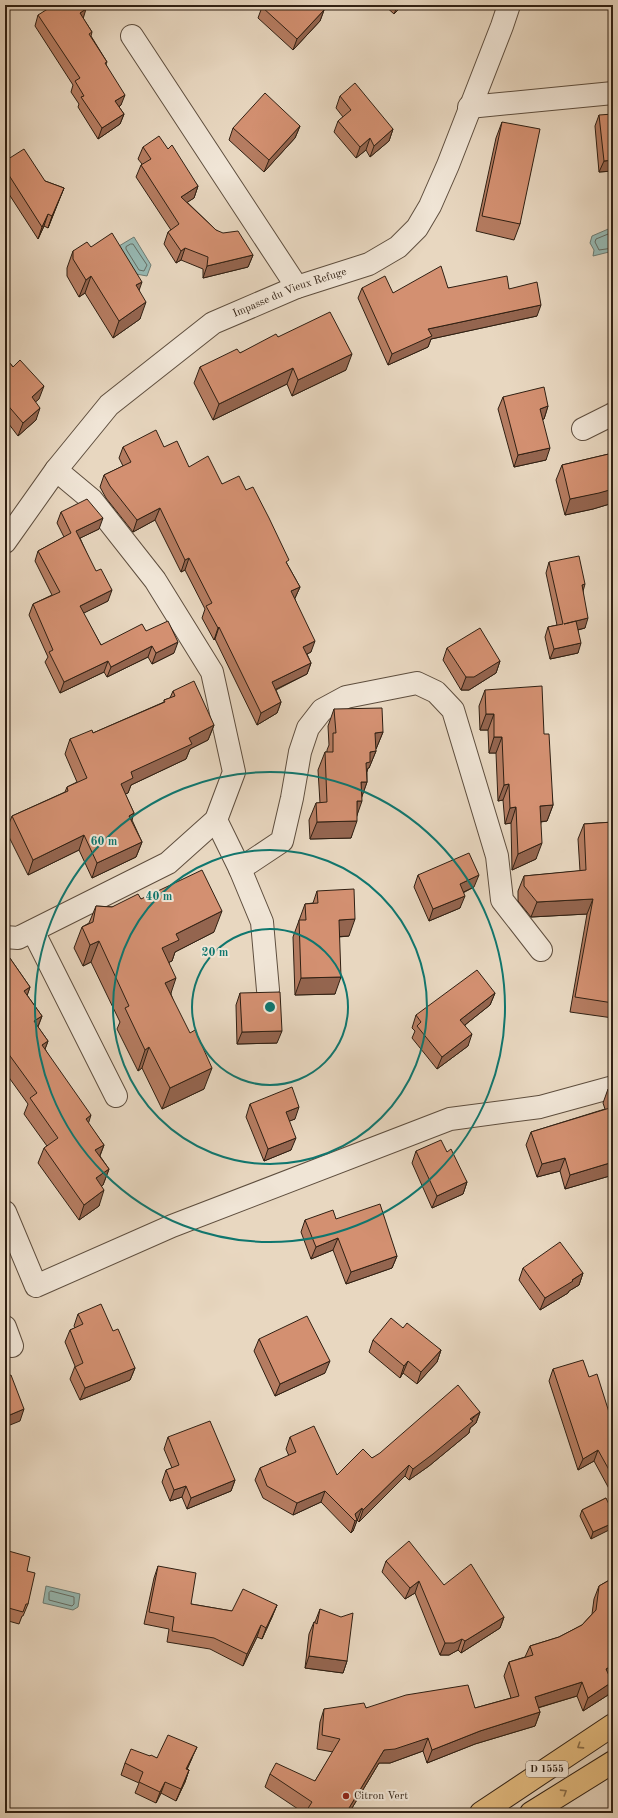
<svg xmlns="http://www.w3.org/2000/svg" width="618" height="1818" font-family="'Old Standard TT',serif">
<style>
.water{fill:#97b9b3;stroke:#6e7c73}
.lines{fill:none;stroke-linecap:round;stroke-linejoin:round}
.shore{stroke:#646c63;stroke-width:1}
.minor-casing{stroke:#5e4e3e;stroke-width:24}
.major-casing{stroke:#302013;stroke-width:24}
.minor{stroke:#f0e5d6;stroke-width:22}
.major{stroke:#e4bc80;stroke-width:22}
.wall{fill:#b57c61;stroke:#302013}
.shaded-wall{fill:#94654f;stroke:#302013}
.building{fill:#d39071;stroke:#302013}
.oneway{stroke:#8a6e4a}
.ring{fill:none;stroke:#0f766e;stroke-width:2}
.poi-dot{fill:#8f2418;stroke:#f0e5d6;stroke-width:1.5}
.labels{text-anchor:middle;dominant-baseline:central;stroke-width:4;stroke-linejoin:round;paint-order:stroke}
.shield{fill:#f0e5d6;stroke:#6a5b4e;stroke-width:1}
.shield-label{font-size:10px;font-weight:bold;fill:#302013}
.street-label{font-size:11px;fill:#302013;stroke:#f0e5d6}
.poi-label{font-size:11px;fill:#302013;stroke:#f0e5d6;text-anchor:start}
.centre{fill:#0f766e;stroke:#f0e5d6;stroke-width:2}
.ring-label{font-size:12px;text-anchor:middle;font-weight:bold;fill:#0f766e;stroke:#f0e5d6;stroke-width:4;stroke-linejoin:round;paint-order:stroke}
</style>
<rect width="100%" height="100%" fill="#e8d7c0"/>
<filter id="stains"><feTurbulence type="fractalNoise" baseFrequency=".005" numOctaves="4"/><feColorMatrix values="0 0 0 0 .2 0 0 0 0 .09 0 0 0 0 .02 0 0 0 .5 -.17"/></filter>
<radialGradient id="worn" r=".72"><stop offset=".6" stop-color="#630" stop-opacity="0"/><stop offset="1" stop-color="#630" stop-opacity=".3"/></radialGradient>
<path class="water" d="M613,227V251L593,256L594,250L590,243L592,236Z
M134,237L151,265L147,276L136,274L119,246Z
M46,1586L80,1594L78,1607L73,1610L43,1603Z"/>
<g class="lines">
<path class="shore" d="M613,232L596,239L595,242L599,250L613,248
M131,244H133L147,265L144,271L139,270L126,249V247Z
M51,1591L74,1597V1604L72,1606L49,1600V1593Z"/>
<g class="minor-casing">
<g id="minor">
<path d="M132,36L297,287"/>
<path d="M469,107L613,93"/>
<path d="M583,429L613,414"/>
<path id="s1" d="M5,542L56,470L109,405L213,323L297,287L369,264L398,247L417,228L430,206L448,165L502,26L509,5"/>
<path d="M216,820L240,869L262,922L268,990"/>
<path d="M240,869L282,841L292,798L300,752L308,728L322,710L346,697L417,683L436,692L453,710L497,856L502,900L541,950"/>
<path d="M33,931L116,1096"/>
<path d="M5,937L18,938L168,863L216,820L234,772L212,672L155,580L92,500L56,470"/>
<path d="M5,1212L36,1286L172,1226L450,1119L540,1107L613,1087"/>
<path d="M5,1327L12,1346"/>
</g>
</g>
<g class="major-casing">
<path id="major" d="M481,1813L613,1725
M531,1813L613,1762"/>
</g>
<use href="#minor" class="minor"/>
<use href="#major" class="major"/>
</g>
<path class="wall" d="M384,5H403L394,14Z
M262,7L324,10L320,21L293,50L258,18Z
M38,15L83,18L92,32L91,36L107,62L106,64L121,105L119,107L124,114L120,124L98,139L78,107L79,104L71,92L73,85L35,26Z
M340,96L393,129L389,141L370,157L366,150L356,158L334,132L338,121L343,117L336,108Z
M599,115L613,171L599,172L595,126Z
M502,122L520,224L514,240L476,231L496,138Z
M300,126L295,138L264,172L229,140L233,128Z
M143,147L168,149L198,186L194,198L187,202L216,230L253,255L248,267L203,278V269L181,260L176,263L164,244L168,232L171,230L136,177L141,165L142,164L138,159Z
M5,161L45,181L64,188L48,228L44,226L38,239L5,188Z
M91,247L139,290L140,319L113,338L85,293L79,297L67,276V268L73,251Z
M362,288L393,293L448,288L509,289L537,316L431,339L428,347L388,365L358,298Z
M278,337L346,370L292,396L287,384L213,420L194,383L200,367L240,353Z
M5,357L39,399L35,402L36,420L18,436L5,419Z
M503,397L548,406L544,419H542L546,460L514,467L498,409Z
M123,447H164L189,467L222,484L246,490L300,587L295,598V599L311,652L307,654L311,663L307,674L276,690L281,702L277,713L257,725L215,639L214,640L202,618L205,609L185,570L181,572L155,520L133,532L106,498L100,487L104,475L123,466L119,458Z
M613,453V503L593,509L565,515L556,480L562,465Z
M61,512L99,529L80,538L108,601L83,613L101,645L146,631L174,653L152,664L148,657L107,677L104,672L60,693L45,662L48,657L29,615L33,604L52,595L35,561L38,551L64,537L57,523Z
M549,562L583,591L585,628L578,630V653L550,659L545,637L548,627L557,625L546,573Z
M447,648L500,661L496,673L469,690H461L443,660Z
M485,690L544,734L553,805L547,821L541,822L536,859L512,870L511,823L505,824L503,800L498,801L496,753H489L488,730H480L479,706Z
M173,691L214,725L208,740L190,749L186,759L131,785L128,793L125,794L134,813L132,820L142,842L136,857L92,878L79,850L28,875L6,831L12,816L65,792L67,787L77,782L65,754L70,739L93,733L164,702V700L170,698Z
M334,709L383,732L376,749H375L376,751L369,768H368L367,772V782L362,796L351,838L310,839L309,820L316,803H320L318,770L325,752H327V750L329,745L328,726Z
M613,822V1018L570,1012L587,914L531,917L518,901V891L524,876L580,871L578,839L584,824Z
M418,875L474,887L463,893L460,908L429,921L414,887Z
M317,891L349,936L339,937L335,994L295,995L293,937L305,904L313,903Z
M141,899L214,932L175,952L172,961L169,962L171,994L204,1089L162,1109L142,1068L138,1071L117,1029L120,1022L91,962L83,966L74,948L82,927L89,923L96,906L112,907Z
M5,951L30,987L27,995L42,1016L38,1027L48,1041L45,1049L88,1123L104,1145L100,1156L109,1169L103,1185L101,1186L99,1206L79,1220L38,1163L44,1148L47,1146L24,1114L28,1104L5,1072Z
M240,993L277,1043L237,1044L236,1005Z
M495,993L490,1005L465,1025L468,1046L437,1069L412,1038L415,1031L412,1028L416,1015Z
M613,1087V1175L565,1189L560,1171L537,1177L526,1145L531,1132L605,1109L603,1103L608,1089Z
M250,1104L295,1119L289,1121L291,1150L264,1161L246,1117Z
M416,1151L447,1152L467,1182L463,1194L432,1208L412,1163Z
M336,1219L397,1256L392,1268L346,1284L333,1250L311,1259L301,1232L305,1220Z
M523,1268L583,1273L579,1285L569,1291L568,1293L540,1310L519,1280Z
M78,1314L113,1331L135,1368L130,1380L80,1400L70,1379L75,1366L65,1342L70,1330L75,1328L74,1326Z
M403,1328L441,1350L437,1362L417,1384L403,1373L400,1378L369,1352L373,1340Z
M259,1339L325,1373L275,1396L254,1351Z
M553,1369L589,1377L613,1425V1496L594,1461L578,1470L549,1381Z
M480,1412L476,1423L470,1428L469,1433L429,1466L409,1480L405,1476L359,1522L357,1520L353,1531L351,1533L321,1502L293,1515L263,1498L255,1480L260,1468L289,1456L286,1449L290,1437L337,1475L372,1458Z
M168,1437L235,1480L231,1491L187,1509L182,1497L170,1501L162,1482L166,1470L172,1468L164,1449Z
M606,1498L591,1539L580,1516L582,1510Z
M5,1550L27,1571L28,1604L23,1616H22L19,1624L5,1620Z
M386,1561L444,1585L504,1617L500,1628L461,1653L458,1650L449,1655H440L415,1593L405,1599L382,1572Z
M158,1566L191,1604L232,1611L277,1605L272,1617L262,1639L257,1637L243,1666L210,1649L167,1642L169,1629L144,1624L154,1578Z
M613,1578V1676L610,1677L608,1695L583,1711L577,1696L538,1708L540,1712L535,1726L475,1744L427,1763L423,1751L390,1763H379L349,1813H304L265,1787L270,1774L315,1781L333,1752L317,1749L320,1722L324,1709L366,1708H475L511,1698L504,1676L509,1662L525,1657L530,1646L559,1637L582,1625L592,1614L594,1599L599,1586Z
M320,1609L347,1661L343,1673L305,1668L309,1634L314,1622H315Z
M150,1756L157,1758H192L187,1769L189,1770L185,1782L176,1801L161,1793L156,1803L135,1793L139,1783L121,1775L125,1763Z"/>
<path class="shaded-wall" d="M398,5H403L394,14Z
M86,9L83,19L80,13Z
M324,10L320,21L293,50L297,39Z
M125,95L121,105L112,112L115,101Z
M124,114L120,124L98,139L102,128Z
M300,126L295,138L264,172L269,160Z
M393,129L389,141L370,157L374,146Z
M370,138L366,150L356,158L360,147Z
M613,160V171L599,172L604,161Z
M198,186L194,198L177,209L181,197Z
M64,188L59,200L48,228L52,216Z
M48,214L44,226L38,239L42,227Z
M185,248L181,260L176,263L181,251Z
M253,255L248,267L203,278L207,266Z
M91,276L85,293L79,297L86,280Z
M142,282L136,299V285Z
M146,302L140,319L113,338L119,321Z
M541,305L537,316L431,339L428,347L388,365L392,354L428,329Z
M352,354L346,370L292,396L298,380Z
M293,368L287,384L213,420L219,404Z
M44,386L39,399L27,409L32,397Z
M548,406L544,419L535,421L540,409Z
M40,408L36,420L18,436L23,423Z
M550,448L546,460L514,467L518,455Z
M613,489V503L593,509L565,515L570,499Z
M160,508L155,520L133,532L137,520Z
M103,518L99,529L72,542L76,531Z
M189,558L185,570L181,572L185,560Z
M585,584L582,595V585Z
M300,587L295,598L287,603L291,591Z
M112,590L108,601L76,617L80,606Z
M588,618L585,628L560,634L564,624Z
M219,627L215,639L214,640L218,628Z
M315,641L311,652L299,658L303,647Z
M178,642L174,653L152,664L156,653Z
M581,643L578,653L550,659L554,649Z
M152,646L148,657L107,677L111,667Z
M108,661L104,672L60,693L64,682Z
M500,661L496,673L469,690H461L466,677Z
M311,663L307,674L268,693L272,682Z
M281,702L277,713L257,725L261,713Z
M486,714H494L488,730H480Z
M214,725L208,740L190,749L186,759L131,785L128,793L115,798L121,784L131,772L189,738Z
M383,732L376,749L368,750L375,733Z
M494,737H502L496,753H489Z
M376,751L369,768H368L364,780H360L370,752Z
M361,782H367L361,799Z
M509,784L503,800L498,801L504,785Z
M357,801H362L356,818Z
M553,805L547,821L534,822L540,806Z
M516,807L511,823L505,824L510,808Z
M134,813L129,828V816Z
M357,821L351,838L310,839L317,822Z
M84,835L79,850L28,875L33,860Z
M142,842L136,857L92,878L97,863Z
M542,843L536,859L512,870L518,854Z
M479,875L474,887L455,896L460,884Z
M465,896L460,908L429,921L433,909Z
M593,899L587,914L531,917L537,902Z
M222,911L214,932L175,952L172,961L154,969L162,948L176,934Z
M355,919L349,936L332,937L339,920Z
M99,941L91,962L83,966L90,945Z
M341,977L335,994L295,995L301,978Z
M176,978L169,999L165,983Z
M30,987L25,1002L24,991Z
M495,993L490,1005L456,1032L460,1020Z
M42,1016L36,1031L34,1021Z
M282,1031L277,1043L237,1044L242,1032Z
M472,1034L468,1046L437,1069L442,1057Z
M48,1041L42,1057V1045Z
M149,1047L142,1068L138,1071L145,1050Z
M212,1068L204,1089L162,1109L170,1088Z
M299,1107L295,1119L282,1124L286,1112Z
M91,1115L86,1131V1119Z
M296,1138L291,1150L264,1161L268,1149Z
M104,1145L98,1160L95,1150Z
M565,1158L560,1171L537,1177L542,1164Z
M613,1162V1175L565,1189L570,1175Z
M109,1169L103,1185L90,1193L96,1178Z
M467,1182L463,1194L432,1208L437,1196Z
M104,1190L99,1206L79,1220L84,1205Z
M338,1238L333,1250L311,1259L316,1247Z
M397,1256L392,1268L346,1284L351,1272Z
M583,1273L579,1285L569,1291L568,1293L540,1310L545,1298Z
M441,1350L437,1362L417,1384L421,1372Z
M330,1361L325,1373L275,1396L280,1384Z
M408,1361L403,1373L400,1378L404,1366Z
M135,1368L130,1380L80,1400L85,1388Z
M24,1409L20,1421L5,1427V1417Z
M480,1412L476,1423L470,1428L469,1433L429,1466L409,1480L413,1469Z
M598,1450L594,1461L578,1470L583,1459Z
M409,1465L405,1476L359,1522L363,1510Z
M235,1480L231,1491L187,1509L191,1498Z
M186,1486L182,1497L170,1501L174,1490Z
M325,1491L321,1502L293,1515L297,1503Z
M362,1508L353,1531L351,1533L355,1521V1514Z
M613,1523V1528L591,1539L593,1532Z
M419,1581L415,1593L405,1599L410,1588Z
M277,1605L272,1617L262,1639L266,1628Z
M504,1617L500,1628L461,1653L465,1641Z
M261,1625L257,1637L243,1666L247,1654Z
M462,1639L458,1650L449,1655H440L445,1643Z
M309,1656L347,1661L343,1673L305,1668Z
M613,1665V1676L601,1682L606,1669Z
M582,1682L577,1696L530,1710L535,1697Z
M612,1682L608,1695L583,1711L588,1698Z
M540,1712L535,1726L475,1744L427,1763L432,1750L480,1731Z
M428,1738L423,1751L390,1763H379L349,1813H346L384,1750Z
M197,1747L192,1758L182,1781L186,1769Z
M189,1770L185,1782L176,1801L181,1789Z
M165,1782L161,1793L156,1803L160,1792Z"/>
<path class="building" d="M54,5H84L86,9L80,13L92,32L89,34L107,62L105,63L125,95L115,101L124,114L102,128L81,97L84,96L75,81L80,78L38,15Z
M264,5H318L324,10L297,39L262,7Z
M355,83L393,129L374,146L370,138L360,147L338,121L351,110L340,96Z
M265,93L300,126L269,160L233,128Z
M613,114V160L604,161L599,115Z
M502,122L540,129L520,224L482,216Z
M159,136L168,149L172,145L198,186L181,197L216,230L223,233L238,231L253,255L207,266L208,257L185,248L181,251L168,232L179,224L141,165L151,159L143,147Z
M24,149L45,181L64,188L52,216L48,214L42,227L5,169V161Z
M112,233L142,282L136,285L146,302L119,321L91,276L86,280L73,259V251L87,242L91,247Z
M441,266L448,288L507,276L509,289L537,282L541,305L428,329L432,336L392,354L362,288L385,276L393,293Z
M330,312L352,354L298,380L293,368L219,404L200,367L237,349L240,353L276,334L278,337Z
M5,357L13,367L20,360L44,386L32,397L40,408L23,423L5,402Z
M544,387L548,406L540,409L550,448L518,455L503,397Z
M156,430L164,447L177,441L189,467L208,456L222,484L239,476L246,490L253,487L269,518L289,560L286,562L300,587L291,591L315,641L303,647L311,663L272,682L281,702L261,713L219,627L218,628L206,606L212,603L189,558L185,560L160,508L137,520L110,486L104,475L131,462L123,447Z
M613,453V489L599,493L570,499L562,465Z
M87,499L103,518L76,531L96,571L101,569L112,590L80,606L101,645L142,624L146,631L168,621L178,642L156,653L152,646L111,667L108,661L64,682L49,652L53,650L33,604L60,592L38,551L71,533L61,512Z
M579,556L585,584L582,585L588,618L564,624L576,621L581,643L554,649L548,627L563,624L549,562Z
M480,628L500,661L474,677H466L447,648Z
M194,681L214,725L189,738L192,744L131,772L133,778L121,784L134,813L129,816L142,842L97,863L84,835L33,860L12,816L68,791L67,787L87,778L70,739L92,730L93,733L165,702L164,700L175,696L173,691Z
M542,686L544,734H549L553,805L540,806L542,843L518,854L516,807L510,808L509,784L504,785L502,737H494V714H486L485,690Z
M382,708L383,732L375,733L376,751L370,752V762L366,763L367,782H361L362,801H357V821L317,822L316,803L327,802L325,752H333V733H336L334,709Z
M613,822V1003L575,997L593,899L537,902L524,886V876L586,870L584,824Z
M469,853L479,875L460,884L465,896L433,909L418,875Z
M202,870L222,911L176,934L179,940L162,948L176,978L165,983L190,1033L195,1030L212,1068L170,1088L149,1047L145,1050L125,1008L129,1006L99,941L90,945L82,927L93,922L96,906L112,907L138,894L141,899Z
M354,889L355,919L339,920L341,977L301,978L299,920H306L305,904L318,903L317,891Z
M5,951L30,987L24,991L42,1016L34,1021L48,1041L42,1045L91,1115L86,1119L104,1145L95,1150L109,1169L96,1178L104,1190L84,1205L44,1148L58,1138L30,1098L37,1093L5,1049Z
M477,970L495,993L460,1020L472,1034L442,1057L417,1026L421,1022L416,1015Z
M280,992L282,1031L242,1032L240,993Z
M292,1087L299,1107L286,1112L296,1138L268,1149L250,1104Z
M613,1087V1105L608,1089Z
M613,1107V1162L570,1175L565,1158L542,1164L531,1132Z
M441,1140L447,1152L451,1149L467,1182L437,1196L416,1151Z
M380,1204L397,1256L351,1272L338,1238L316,1247L305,1220L333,1210L336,1219Z
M560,1242L583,1273L572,1280L573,1281L545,1298L523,1268Z
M101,1304L113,1331L118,1329L135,1368L85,1388L75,1367L83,1363L70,1330L83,1324L78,1314Z
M307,1316L330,1361L280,1384L259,1339Z
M391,1318L403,1328L407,1323L441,1350L421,1372L408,1361L404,1366L373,1340Z
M583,1360L589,1377L597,1374L613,1425V1477L598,1450L583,1459L553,1369Z
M11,1375L24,1409L5,1417V1377Z
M458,1385L480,1412L470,1419L473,1421L433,1454L413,1469L409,1465L363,1510L362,1508L355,1514L357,1520L355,1521L325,1491L297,1503L267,1486L260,1468L296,1452L290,1437L314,1426L337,1475L363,1449L372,1458L380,1453Z
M210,1421L235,1480L191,1498L186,1486L174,1490L166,1470L179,1465L168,1437Z
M606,1498L613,1513V1523L593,1532L582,1510Z
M409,1541L444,1585L471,1564L504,1617L465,1641L462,1639L454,1643H445L419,1581L410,1588L386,1561Z
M5,1550L30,1557L27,1571L35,1573L28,1604H26L23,1612L5,1607Z
M158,1566L196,1573L191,1604L232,1611L243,1589L277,1605L266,1628L261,1625L247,1654L214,1638L172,1631L174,1617L149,1612Z
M613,1578V1665L606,1669L612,1682L588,1698L582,1682L535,1697L540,1712L480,1731L432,1750L428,1738L395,1749L384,1750L346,1813H305L312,1802L270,1774L276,1763L315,1781L340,1739L322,1735L324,1709L364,1703L366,1708L406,1695L468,1685L475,1708L519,1696L509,1662L533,1655L530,1646L559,1637L582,1625L596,1610L599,1586Z
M320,1609L341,1617L353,1613L347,1661L309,1656L314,1622L317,1624Z
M168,1735L197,1747L186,1769L189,1770L181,1789L165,1782L160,1792L139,1782L143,1772L125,1763L131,1749L150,1756L151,1755L157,1758Z
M5,1810L11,1813H5Z"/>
<defs><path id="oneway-chevron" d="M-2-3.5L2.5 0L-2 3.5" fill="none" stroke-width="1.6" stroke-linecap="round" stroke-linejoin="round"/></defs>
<g class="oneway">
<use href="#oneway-chevron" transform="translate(580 1746) rotate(147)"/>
<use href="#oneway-chevron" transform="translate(564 1792) rotate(-32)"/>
</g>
<g class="ring">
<circle cx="270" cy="1007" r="78"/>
<circle cx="270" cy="1007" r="157"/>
<circle cx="270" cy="1007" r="235"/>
</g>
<circle class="poi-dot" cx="346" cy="1796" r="4"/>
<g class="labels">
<rect class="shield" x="526" y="1761" width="42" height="16" rx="3"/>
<g class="shield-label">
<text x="547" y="1769">D 1555</text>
</g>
<g class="street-label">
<text stroke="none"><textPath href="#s1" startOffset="387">Impasse du Vieux Refuge</textPath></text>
</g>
<g class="poi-label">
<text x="354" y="1796">Citron Vert</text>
</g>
</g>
<circle cx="270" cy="1007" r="6" class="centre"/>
<g class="ring-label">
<text x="104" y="845">60 m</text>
<text x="159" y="900">40 m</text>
<text x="215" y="956">20 m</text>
</g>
<rect width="618" height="1818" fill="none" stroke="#e8d7c0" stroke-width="20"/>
<rect x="6" y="6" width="606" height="1806" fill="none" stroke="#302013" stroke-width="2"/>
<rect x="10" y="10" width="598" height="1798" fill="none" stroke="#302013"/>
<rect width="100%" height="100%" filter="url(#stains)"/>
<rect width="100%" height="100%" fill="url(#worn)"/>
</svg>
